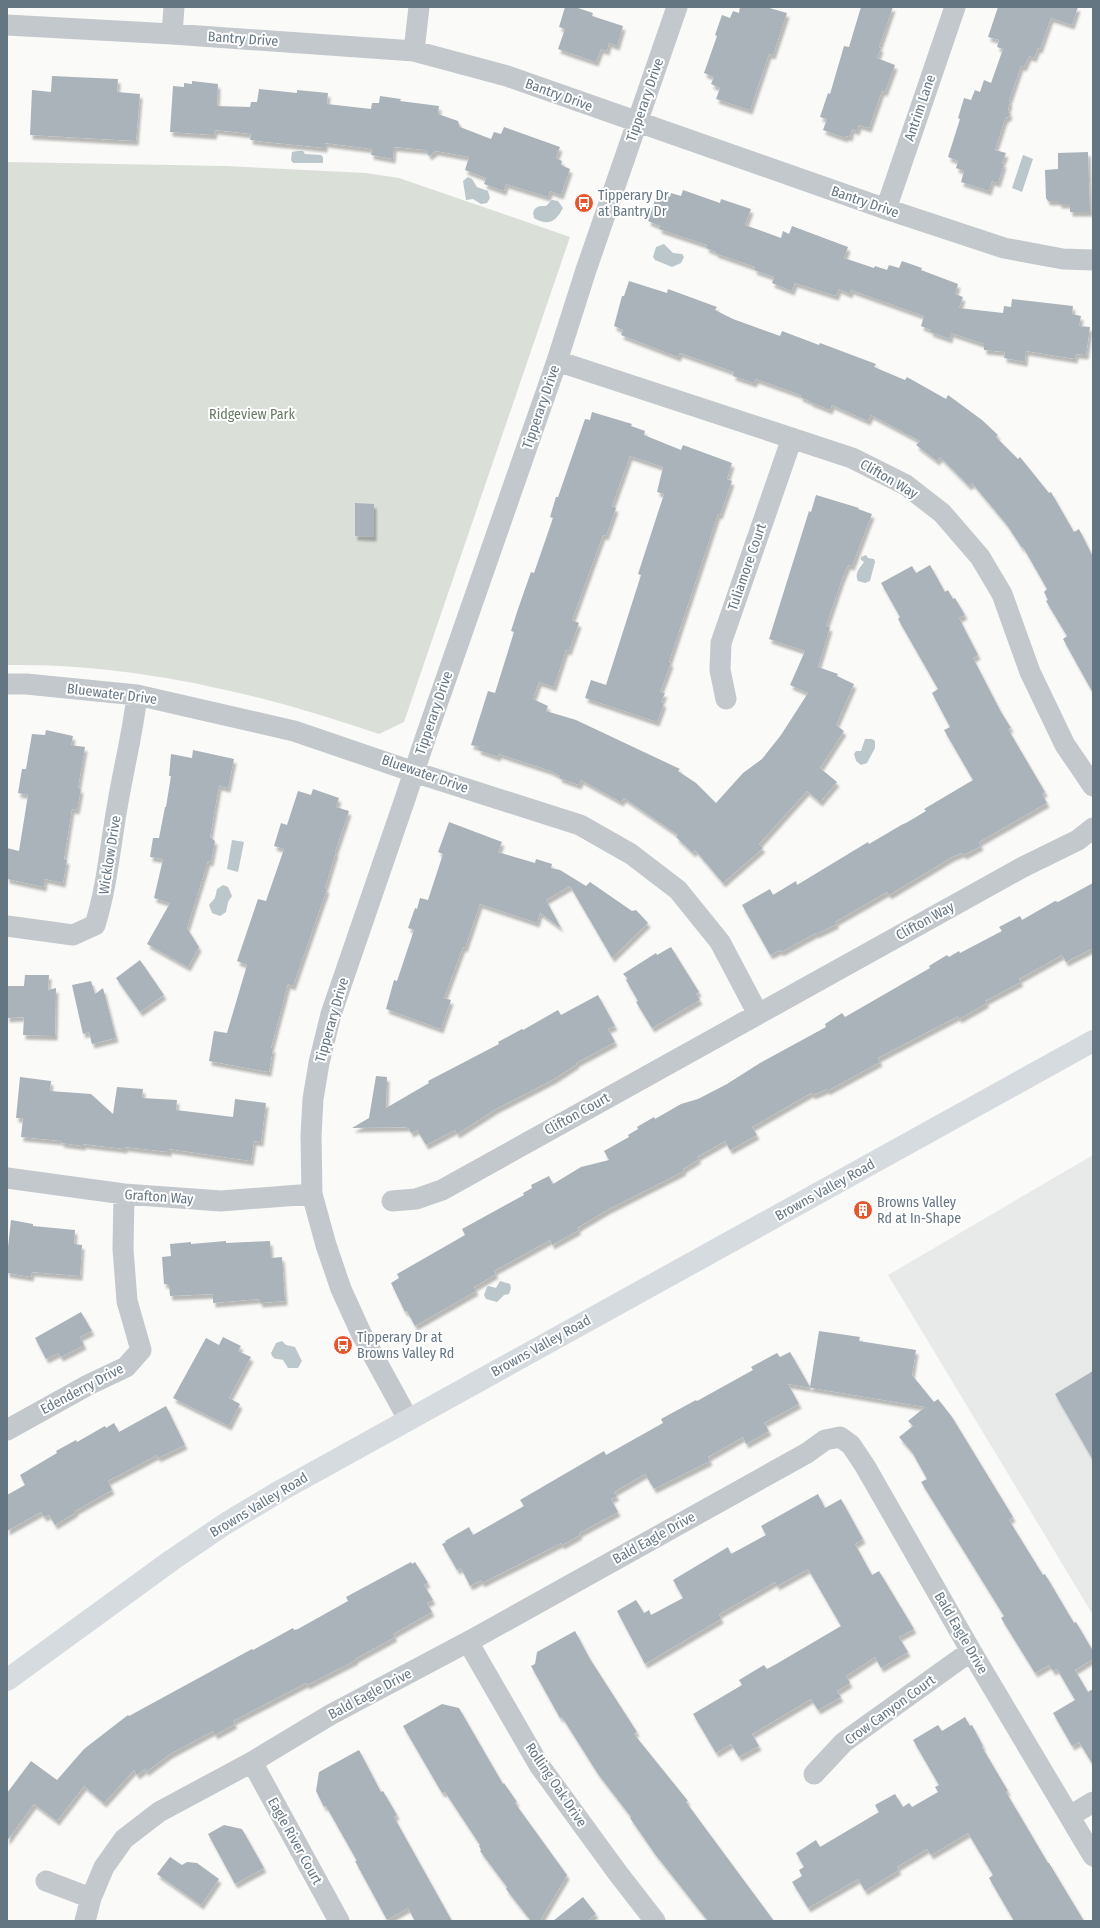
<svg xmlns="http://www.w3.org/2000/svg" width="1100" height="1928" font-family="'Fira Sans Condensed',sans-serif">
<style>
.built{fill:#e8e9e9}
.green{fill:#dadfd7}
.water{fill:#bbc7cb}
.building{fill:#aab3b9;filter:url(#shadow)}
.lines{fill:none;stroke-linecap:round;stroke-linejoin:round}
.street{stroke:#c3c8cc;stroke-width:21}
.secondary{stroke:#d6dbdf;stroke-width:22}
.labels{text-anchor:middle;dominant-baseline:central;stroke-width:4;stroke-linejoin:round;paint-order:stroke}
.street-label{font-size:14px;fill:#657683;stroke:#fff}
.poi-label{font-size:14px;fill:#657683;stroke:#fff;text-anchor:start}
.park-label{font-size:14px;fill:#687a64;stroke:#fff}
</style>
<defs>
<filter id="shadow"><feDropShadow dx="2.5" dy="4.5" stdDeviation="1" flood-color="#0004"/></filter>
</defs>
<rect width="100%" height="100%" fill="#fafaf8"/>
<path class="built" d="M1093,1155V1615L888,1275Z"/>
<path class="green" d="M7,162L225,166L366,173L399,178L570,237L404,722L379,734C259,693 134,663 7,665Z"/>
<path class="water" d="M297,151H303L305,154L321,155L323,157V163H293L291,160L292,152Z
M1023,155L1033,159L1022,192L1012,188Z
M468,177L472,179L477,187L488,191L490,198L487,203L481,204L473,199L466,200L463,181Z
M552,200L558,201L563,208C556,221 549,227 534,218L533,213C535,206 539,206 546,206Z
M664,244L673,253L682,254L684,257L681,263L672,267L655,260L653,257L656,247Z
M866,555L868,558L874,559L875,562L870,581L865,583L858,581C854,573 860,568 864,562L861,560V557Z
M865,739H872L875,741V748L867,763L861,765L856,761L854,754L856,751H861Z
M232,840L244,842L238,872L227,869Z
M223,885L228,887L232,896L228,902L226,912L220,916L212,913L209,905L215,898L217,889Z
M500,1281L510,1284L511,1288L509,1294L504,1295L497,1302L486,1299L484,1295L487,1287L489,1286L496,1288Z
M282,1341L286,1345L295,1347L302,1361L298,1368H288L283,1360C278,1358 273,1361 271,1353L276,1343Z"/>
<path class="building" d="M565,7H575L593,13L592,16L623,26L617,46L609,43L607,51L601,49L596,62L558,49L565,29L559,27Z
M740,7H766L787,13L773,55L769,54L750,110L716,99L720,88L711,84L714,77L704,73L717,36L715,35L722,15L730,18L733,11L739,13Z
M861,7H893L879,47L881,48L877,58L895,65L885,92L882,91L869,128L859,125L857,131L852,129L850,137L846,136L845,138L823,130L827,119L820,117L828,93L830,94L844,46L849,47Z
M998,7H1078L1072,25L1051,18L1040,49L1038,48L1034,58L1029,56L1024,67L1021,66L1009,101L1010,102L1008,109L1010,115L1005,119L995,150L1006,153L1002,163L1004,164L998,183L992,181L989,191L961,182L964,171L956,168L958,161L948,157L960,119L958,118L964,98L971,100L975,90L980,92L984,80L991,83L1003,49L997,47L999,40L988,37Z
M52,76L118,79L117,92L140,94L136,141L30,135L32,90L51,92Z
M192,81L218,84L217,106L250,107L251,102H257L259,89L297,93V90L328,93L327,104L371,109L372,103H379L380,96L401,99L400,101L439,106L438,114L458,121L460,127L491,139L494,132L501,134L504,127L560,147L556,158L562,161L561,165L570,169L561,195L550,191L548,197L506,184L504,191L484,184L486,178L465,170L469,157L436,151L429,156L426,150L394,147L393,159L371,155L372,149L325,143V148L266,142L250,140L251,134L215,130L214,135L170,132L173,86L184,87V83L192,84Z
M1088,152L1090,212H1070V204H1059V201H1048L1046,198L1045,170L1058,169V153Z
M683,190L720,203L721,199L751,209L745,225L781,238L783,231L789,234L792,226L848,247L844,258L874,268L875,266L887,270L889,265L899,268L902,261L922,268L921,270L958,284L955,294L963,297L959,308L1003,313L1004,306L1011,307L1012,299L1073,306L1072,314L1081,316L1079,326L1090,327L1086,355L1076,354L1075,359L1026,351L1025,362L1004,358L1005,352L984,350V344L951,333L950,339L930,332L931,330L921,326L924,316L851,290L850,294L839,289L836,296L795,283L792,291L772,283L774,277L754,270L755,267L715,253L716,252L706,248L707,245L659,229L660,226L648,221L657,194L659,193L670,197L671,193L681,196Z
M629,281L667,293L668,289L717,307L715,310L733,319L780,336L782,331L819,345L820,343L876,364L874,367L905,380L907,377L946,399L948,395L982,420L998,435L996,437L1018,459L1020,457L1049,493L1051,492L1074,532L1079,529L1093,557V693L1063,639L1067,636L1046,601L1048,600L1044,592L1047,589L1023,547L1022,548L1007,525L972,483L969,486L940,457L937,461L916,445L920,441L871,415L868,421L832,405L830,410L810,402V401L800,397L801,395L756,379L754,383L733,376L734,372L680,353L678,357L621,335L623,330L614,326L622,296H624Z
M592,412L632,424L631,426L645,431L644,435L681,450L683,445L732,463L727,479L732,481L720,515L718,514L669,662L671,663L660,692L665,693L661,702L664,703L657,722L585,698L591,680L606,685L641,575L638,574L664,494L657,492L663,467L630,456L612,506L616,508L606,536L603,535L572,620L579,623L569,651L566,650L554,687L539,682L533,699L548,706L546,711L576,720L680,769L678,771L696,783L716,803L743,773L762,759L781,735L808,693L790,685L805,651L769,639L809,511L811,512L816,495L859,508L858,509L872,514L852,566L848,565L842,579L826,626L830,627L818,667L838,674L837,676L854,684L836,725L844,731L820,768L837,782L820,802L807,791L759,844L763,848L723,883L695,850L693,853L676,837L678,835L624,798L621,802L581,780L579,785L559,778L560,776L551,771L499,754L498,757L478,750L479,747L471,745L488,691L495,693L514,632L511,631L518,609L531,572L534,573L553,518L550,517L556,497H558L585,419L590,420Z
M355,503L374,504V537L355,536Z
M930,565L945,592L948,590L953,599L955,598L965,615L959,618L978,655L973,658L1001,712L1011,728L1008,729L1045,792L1042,794L1047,803L979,842L981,846L964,855L962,853L952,857L889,895L887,892L835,922L837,924L816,934V933L781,952L780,950L770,955L742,905L770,889L773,895L796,881L797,885L868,842L869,844L903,824L906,823L926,811L924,809L973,780L944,730L950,727L932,693L938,689L898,619L900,617L881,583L912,566L916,573Z
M46,730L73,736L71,745L85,747L78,788L81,789L77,810L72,809L64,859L67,860L63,883L45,879L44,887L7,879V848L19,851L28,795L18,793L22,769H26L32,734L45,735Z
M193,750L234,759L228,788L219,786L210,837L215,841L211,862L208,861L187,928L199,947L188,967L147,944L170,903L154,898L163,859L150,857L153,838H159L165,807H166L171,776H169L171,754L192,758Z
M313,789L339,798L336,807L349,811L335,852H336L325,888L327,889L293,986L288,984L271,1048H273L269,1072L209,1061L214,1031L227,1033L247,965L237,961L258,899L266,901L284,849L274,846L281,823L287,825L298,791L311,795Z
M449,822L502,842L498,852L535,863L536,859L552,864L551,868L560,870L586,886L590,882L632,911L636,910L648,923L612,958L570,886L546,900L561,928L540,913L537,923L480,904L465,948L463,947L444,998L451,1000L441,1029L386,1009L394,980L397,981L414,930L408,928L415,908L417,909L420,898L428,900L443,854L438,852Z
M1093,883V948L1066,962L1062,955L1019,979L1021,982L985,1001L987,1003L959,1019L958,1016L878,1058L880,1062L827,1091V1089L813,1095L811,1093L752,1127L757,1135L730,1150L725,1141L697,1157L699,1159L683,1169L684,1171L607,1210L577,1228L579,1230L552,1245L550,1240L494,1271L496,1274L474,1287L476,1291L415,1326L407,1311L405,1312L391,1283L399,1278L397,1274L465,1235L462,1229L524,1195L523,1193L532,1188L531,1185L549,1176L553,1184L581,1167L609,1160L604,1151L629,1137L628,1135L638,1129L637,1127L654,1117L655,1119L681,1104L698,1099L727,1084L760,1063L826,1027L825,1024L842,1013L845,1017L930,968L929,966L947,955L949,957L959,951L960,953L1002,931L999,927L1020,916L1022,920L1055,901L1058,902Z
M671,947L699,992L696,994L700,1000L652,1028L636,1002L638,1001L626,980L628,979L623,974L656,953L657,955Z
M140,960L164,995L140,1012L116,978Z
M25,975H49L48,990L56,988L55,1036L23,1035L24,1017L7,1018V986H24Z
M91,981L95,994L103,988L116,1038L92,1044L89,1032L83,1034L72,985Z
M598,995L615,1026L608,1029L615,1042L576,1063L577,1064L554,1079L496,1109L457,1134L455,1130L426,1145L417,1130L411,1133L408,1127L352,1128L369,1118L376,1076L387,1077L386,1108L429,1083L428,1081L499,1044L498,1042L522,1029L523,1030L558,1010L561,1015Z
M20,1077L51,1081L50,1091L91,1094L113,1114L117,1087L143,1089L142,1098L177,1100L176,1110L233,1117L235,1099L266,1103L261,1142L254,1141L251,1161L169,1149V1152L125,1147V1149L83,1144V1146L61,1143L62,1141L21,1137L23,1118H16Z
M11,1220L33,1224V1226L75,1230L74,1244L82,1245L80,1276L32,1272L31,1277L7,1273V1256Z
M226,1241V1243L270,1241L271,1258L282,1257L285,1301L260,1303L259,1299L213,1303V1294L170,1296L169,1284H164L162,1257L171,1256L170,1244L191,1242V1244Z
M81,1312L92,1331L80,1337L84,1345L61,1357L58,1353L46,1359L35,1338Z
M819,1331L860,1337L859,1341L916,1350L912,1375L934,1402L938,1399L952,1417L1013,1517L1009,1520L1043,1575L1045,1574L1074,1623L1076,1622L1093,1651V1659L1075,1670L1088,1692L1093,1689V1765L1079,1742L1072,1746L1053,1713L1075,1700L1057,1669L1053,1671L1049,1665L1035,1673L1001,1618L1004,1616L921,1482L927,1479L912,1452L899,1437L913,1426L908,1421L925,1407L788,1384L799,1404L764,1423L769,1431L746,1444L743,1437L708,1457L710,1461L654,1489L645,1474L614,1492L617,1496L611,1499L618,1512L579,1533L580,1535L562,1545L561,1543L482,1583L481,1580L470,1586L461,1568L457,1570L442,1544L446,1542L445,1541L469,1527L473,1535L524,1506L520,1500L604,1451L606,1455L663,1423L661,1419L696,1400L697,1401L753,1370L751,1367L777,1353L780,1357L790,1352L810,1387Z
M223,1337L241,1346L238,1351L251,1357L229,1398L240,1404L229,1426L173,1398L206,1338L219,1345Z
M1093,1371V1460L1055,1394Z
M166,1406L185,1445L158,1458L157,1455L108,1481L112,1490L75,1511L76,1512L55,1525L49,1515L44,1517L41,1512L7,1531V1495L25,1485L20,1475L57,1453L56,1451L76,1440L77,1442L105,1426L106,1428L114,1423L119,1432Z
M818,1494L825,1508L841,1499L863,1539L855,1544L872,1575L879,1571L914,1629L899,1637L908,1652L881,1668L875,1657L846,1676L850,1683L837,1691L841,1697L818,1710L811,1699L752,1734L759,1746L739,1757L731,1744L716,1753L693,1714L742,1685L739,1680L764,1665L767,1669L778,1663L841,1626L808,1569L777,1586L775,1582L719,1614L721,1619L645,1664L617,1611L636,1600L644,1613L649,1610L651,1615L683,1598L673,1580L728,1547L731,1554L766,1535L761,1526Z
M411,1562L412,1564L415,1562L428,1583L424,1585L433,1600L427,1603L432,1612L393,1634L395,1637L355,1659L356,1660L307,1685L306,1683L233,1721L235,1724L215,1735L213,1731L170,1754L146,1772L145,1769L137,1775L134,1770L104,1803L84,1786L57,1821L34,1804L7,1841V1793L31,1761L57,1780L84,1749L128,1715L129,1716L252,1649L253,1650L293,1628L294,1630L298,1629L348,1601L346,1597Z
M575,1631L590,1659L637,1732L634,1734L688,1801L686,1802L774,1921H708L655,1854L630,1818L631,1817L598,1774L562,1717L560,1718L531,1666L535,1664L537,1652Z
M442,1704L459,1708L503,1784L504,1783L517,1802L515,1803L567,1875L540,1921H531L506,1889L507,1887L480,1851L481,1850L479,1846L480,1845L445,1792L442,1793L403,1726Z
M965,1717L970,1726L972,1725L983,1746L982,1747L1008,1791L1006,1792L1048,1863H1049L1084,1921H1014L989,1878L993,1875L968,1833L931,1855L927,1849L897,1867L899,1870L865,1891L858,1879L808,1908L792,1882L802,1876L799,1870L804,1867L796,1853L816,1840L820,1847L879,1812L875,1805L895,1794L903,1807L909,1803L912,1807L938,1792L935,1787L939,1785L913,1740L938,1725L942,1731Z
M359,1750L381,1792L383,1791L397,1815L394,1817L452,1921H415L408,1908L387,1920L355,1861H357L326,1806L324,1807L316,1791L319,1772Z
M224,1825L242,1829L264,1868L235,1884L208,1834Z
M170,1857L182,1865L187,1862L197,1863L219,1879L201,1905L157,1874Z
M583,1897L596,1914L587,1921H553Z"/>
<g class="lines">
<path class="street" d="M7,25L172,34L414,51L507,76L886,209L1004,248L1063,259L1093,260
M172,34L174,7
M414,51L419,7
M886,209L955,7
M557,361L852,458L906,485L942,513L980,557L1002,594L1030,672L1065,745L1093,786
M7,684H26L137,695L294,731L414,772L580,825L631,854L678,890L720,942L758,1014
M726,699L720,670L721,643L792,438
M7,926L73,935L95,925C107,887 110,847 117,808C123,770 133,733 137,695
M7,1178L124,1194L221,1201L312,1194
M392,1201L416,1199L442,1190L1023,867L1078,840L1093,828
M408,1419L361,1333L341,1289L326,1245L312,1194L311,1136L313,1099L319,1063L331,1014L405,799L425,739L557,361L586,270L677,7
M7,1430L88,1385L126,1367L141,1350L127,1301L123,1249L124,1194
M468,1642L539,1765L617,1872L655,1921
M252,1762L339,1921
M814,1774L844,1742L971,1651
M1070,1816L1093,1802
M46,1881L91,1898
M85,1921L91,1898L104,1867L124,1839L159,1812L252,1762L330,1715L475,1638L807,1453L825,1440L840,1437L851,1445L865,1466L971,1651L1093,1856"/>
<path class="secondary" d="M7,1680L172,1560L225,1524L280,1491L1093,1041"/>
</g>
<defs>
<g id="bus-disc" transform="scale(1)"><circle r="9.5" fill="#e4572e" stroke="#fff"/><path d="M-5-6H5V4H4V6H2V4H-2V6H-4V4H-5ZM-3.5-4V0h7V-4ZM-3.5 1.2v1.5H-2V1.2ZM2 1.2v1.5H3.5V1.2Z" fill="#fff"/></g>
<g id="building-disc" transform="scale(1)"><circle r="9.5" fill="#e4572e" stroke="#fff"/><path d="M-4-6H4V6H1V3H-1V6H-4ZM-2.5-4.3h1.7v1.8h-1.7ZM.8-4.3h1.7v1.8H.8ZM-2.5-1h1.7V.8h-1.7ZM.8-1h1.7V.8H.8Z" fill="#fff"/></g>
</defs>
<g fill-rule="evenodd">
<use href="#bus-disc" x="584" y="203"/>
<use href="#building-disc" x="863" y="1210"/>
<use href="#bus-disc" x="343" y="1345"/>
</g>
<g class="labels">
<g class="street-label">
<text transform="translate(243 39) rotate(4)">Bantry Drive</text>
<text transform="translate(559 95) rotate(20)">Bantry Drive</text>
<text transform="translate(645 100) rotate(-71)">Tipperary Drive</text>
<text transform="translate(920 108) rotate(-71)">Antrim Lane</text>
<text transform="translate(865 202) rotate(19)">Bantry Drive</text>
<text transform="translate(541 407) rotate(-71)">Tipperary Drive</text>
<text transform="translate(889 479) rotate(30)">Clifton Way</text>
<text transform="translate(747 567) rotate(-71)">Tuliamore Court</text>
<text transform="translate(112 694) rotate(7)">Bluewater Drive</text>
<text transform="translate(434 713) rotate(-71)">Tipperary Drive</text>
<text transform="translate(425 774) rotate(19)">Bluewater Drive</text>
<text transform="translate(110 855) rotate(-81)">Wicklow Drive</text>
<text transform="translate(925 921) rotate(-29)">Clifton Way</text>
<text transform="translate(332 1020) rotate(-74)">Tipperary Drive</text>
<text transform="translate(577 1114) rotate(-29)">Clifton Court</text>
<text transform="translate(825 1190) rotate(-29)">Browns Valley Road</text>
<text transform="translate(159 1197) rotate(4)">Grafton Way</text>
<text transform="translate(541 1346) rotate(-29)">Browns Valley Road</text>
<text transform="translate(82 1389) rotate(-28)">Edenderry Drive</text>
<text transform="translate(259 1505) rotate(-31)">Browns Valley Road</text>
<text transform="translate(654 1538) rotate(-29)">Bald Eagle Drive</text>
<text transform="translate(961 1633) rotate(60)">Bald Eagle Drive</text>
<text transform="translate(370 1694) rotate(-28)">Bald Eagle Drive</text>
<text transform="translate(890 1710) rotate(-36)">Crow Canyon Court</text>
<text transform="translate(556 1785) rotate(56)">Rolling Oak Drive</text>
<text transform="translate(295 1841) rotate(61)">Eagle River Court</text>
</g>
<g class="poi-label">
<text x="598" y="195">Tipperary Dr<tspan x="598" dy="16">at Bantry Dr</tspan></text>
<text x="877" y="1202">Browns Valley<tspan x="877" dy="16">Rd at In-Shape</tspan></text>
<text x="357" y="1337">Tipperary Dr at<tspan x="357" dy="16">Browns Valley Rd</tspan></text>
</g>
<g class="park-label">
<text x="252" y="414">Ridgeview Park</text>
</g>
</g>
<rect width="1100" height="1928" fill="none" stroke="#657683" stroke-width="16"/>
</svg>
